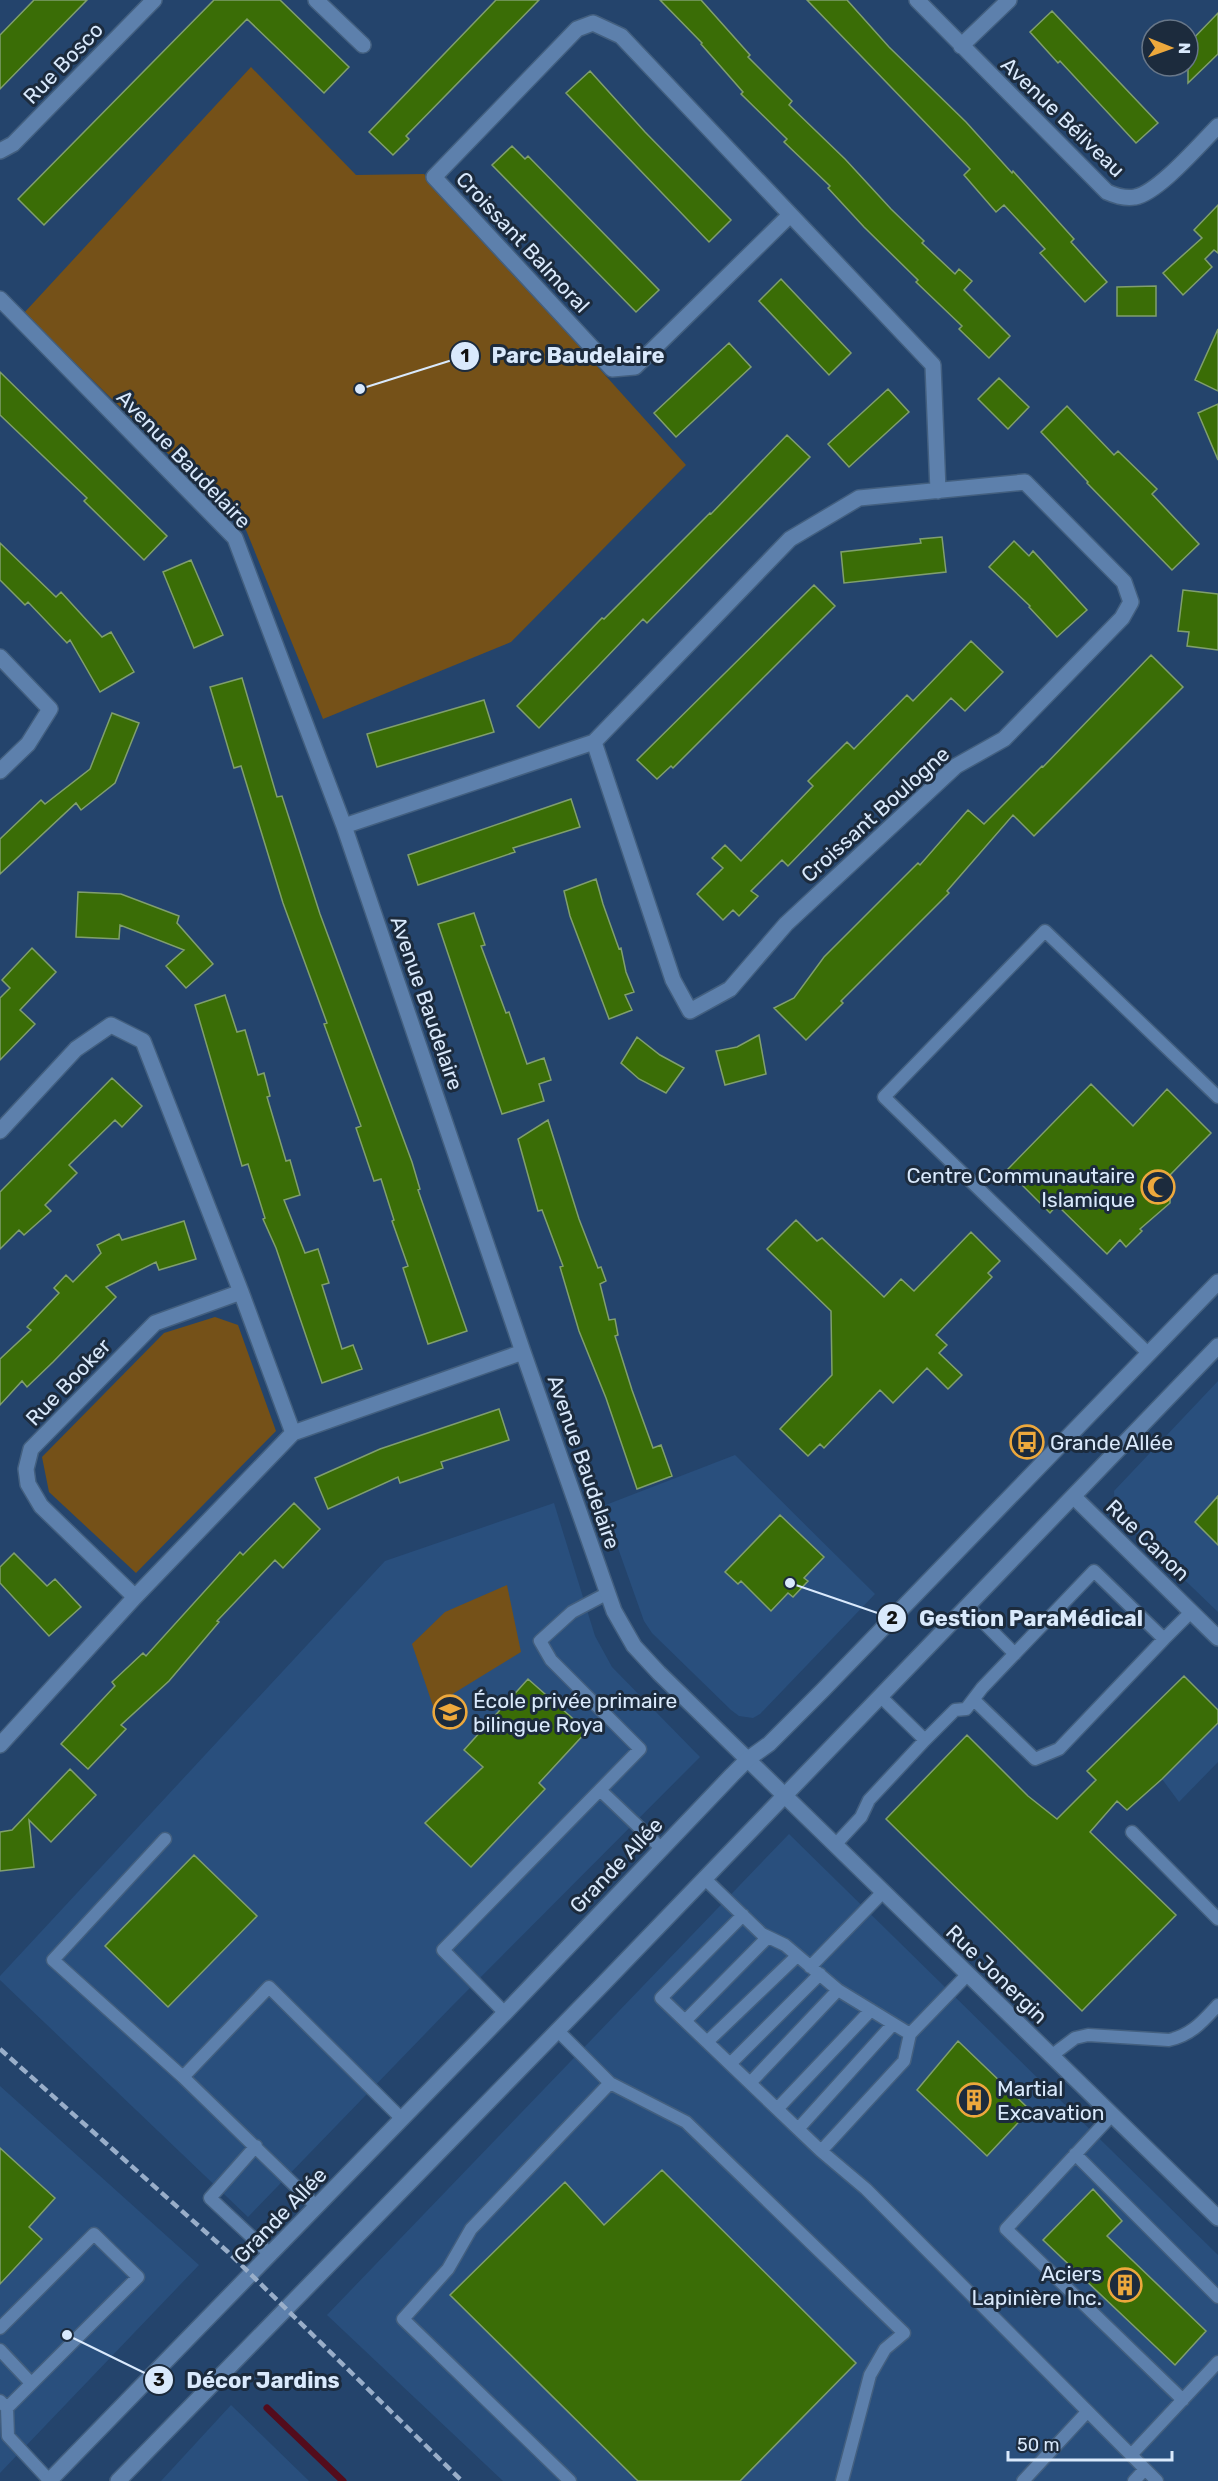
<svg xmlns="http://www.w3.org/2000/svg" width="1218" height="2481" font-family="Rubik,sans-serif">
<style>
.built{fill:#294f7d}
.green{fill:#755118}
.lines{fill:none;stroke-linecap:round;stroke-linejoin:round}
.stream{stroke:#530c1c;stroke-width:7}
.building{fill:#3a6d06;stroke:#809f6e;stroke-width:1.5}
.lane-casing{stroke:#435f7f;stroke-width:15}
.street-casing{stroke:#435f7f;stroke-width:18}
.secondary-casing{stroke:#435f7f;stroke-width:18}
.lane{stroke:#5d80ac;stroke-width:12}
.street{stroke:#5d80ac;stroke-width:15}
.secondary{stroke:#5d80ac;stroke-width:15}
.rail{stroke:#99aec9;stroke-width:4.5;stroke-dasharray:9 4.5;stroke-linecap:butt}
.labels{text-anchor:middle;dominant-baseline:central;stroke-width:6;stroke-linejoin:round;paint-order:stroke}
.street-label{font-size:21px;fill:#d9e9fc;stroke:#1c2b3d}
.poi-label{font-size:21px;fill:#d9e9fc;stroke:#1c2b3d;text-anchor:start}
.leader{fill:none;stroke:#d9e9fc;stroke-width:2}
.callout-dot{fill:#d9e9fc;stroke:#1c2b3d;stroke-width:2}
.mark-label{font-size:18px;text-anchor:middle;font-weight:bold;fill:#111}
.callout-label{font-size:22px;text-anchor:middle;font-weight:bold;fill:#d9e9fc;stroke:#1c2b3d;stroke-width:6;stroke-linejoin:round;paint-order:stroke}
</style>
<rect width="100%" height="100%" fill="#24446c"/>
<path class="built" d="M1218,1381V1612L1115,1513L1114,1491Z
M735,1455L875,1594L760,1714L753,1718L739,1716L731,1710L652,1633L644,1621L603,1506Z
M554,1503L595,1636L612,1667L700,1757L453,2005L248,2217L0,1980V1976L385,1561Z
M1184,1676L1218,1710V1762L1179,1802L1162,1779L1119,1739Z
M789,1834L1218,2255V2481H503L327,2315Z
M0,2086L199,2265L0,2473Z
M231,2405L309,2481H161Z"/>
<path class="green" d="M251,67L356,175L424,174L686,465L511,642L323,719L246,530L24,313Z
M215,1317L238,1325L276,1431L136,1573L49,1492L42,1457L164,1333Z
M507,1585L521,1652L433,1706L412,1644L445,1612Z"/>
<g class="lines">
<path class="stream" d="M267,2408L343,2481"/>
</g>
<path class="building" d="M34,0H87L0,89V35Z
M214,0H280L349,67L324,93L247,19L44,225L18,199Z
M496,0H539L406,136L409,139L393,155L369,132Z
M660,0H701L750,55L748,57L792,101L789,105L845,159L891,209L924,241L922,243L955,274L959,269L972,281L964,290L1010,336L989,358L959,329L962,326L916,282L918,280L864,227L828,188L830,186L784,142L787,139L741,94L743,92L701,44L702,43Z
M807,0H847L889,47L966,122L1012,173L1013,171L1074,239L1071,242L1107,282L1085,302L1040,253L1045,249L1004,205L996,212L964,175L970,169Z
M1052,11L1158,123L1136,143L1060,61L1058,63L1030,32Z
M1218,13V54L1188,83V44Z
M590,71L645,132L731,220L709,242L566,93Z
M512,146L525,159L528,156L659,290L636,312L492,165Z
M1218,205V253L1214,250L1205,259L1212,267L1183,295L1163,273L1202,238L1194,230Z
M781,279L851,353L829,375L759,301Z
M1156,286V316H1117V287Z
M1218,329V391L1195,380Z
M729,343L751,367L676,437L654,413Z
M0,372L167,536L144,560L84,501L87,498L0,415Z
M999,378L1029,407L1008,429L978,399Z
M888,389L909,412L849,467L828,444Z
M1218,404V460L1198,413Z
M1067,406L1114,455L1118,451L1157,489L1152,494L1199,544L1172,570L1087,483L1088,482L1041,432Z
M787,435L810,457L647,623L643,619L539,728L517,706L602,618L604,619L710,513L711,514Z
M942,537L946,572L844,583L841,552L921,543L920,539Z
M1014,541L1029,556L1033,551L1087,610L1057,637L1029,607L1030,606L989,567Z
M0,543L56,597L61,592L102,637L111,632L134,672L100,692L70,640L67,643L28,602L25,605L0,580Z
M191,560L223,635L194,648L163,572Z
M814,585L835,606L673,768L671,766L657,779L637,760Z
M1183,590L1218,594V650L1187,646L1189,632L1178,631Z
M971,641L1003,672L965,711L951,698L788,866L782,860L751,891L758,896L739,916L733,910L723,920L697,894L723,868L712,858L725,845L741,861L813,786L808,781L847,742L854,749L907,695L913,701Z
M1151,655L1183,687L1034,836L1013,815L947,891L949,893L841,1001L843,1003L806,1040L774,1008L794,998L824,957L918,863L920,865L968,810L984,824L1042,766L1043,767Z
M242,678L277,797L282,796L320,914L412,1162L420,1189L418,1190L467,1331L428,1344L403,1268L408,1266L392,1221L394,1220L381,1179L374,1181L356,1128L361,1126L324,1024L327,1023L283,903L241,766L234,768L210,687Z
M484,700L494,732L377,767L367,734Z
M112,713L139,723L115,783L81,810L76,803L0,874V839L41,800L45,804L90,769Z
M571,799L580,827L513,848L515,852L418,885L408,855Z
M596,879L603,904L619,949L621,948L626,972L634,992L625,995L632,1010L609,1019L570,916L564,891Z
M78,892L121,894L179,916L177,923L213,964L186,988L166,966L184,950L120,925L119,939L76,937Z
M474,913L485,945L481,946L506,1013L509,1012L527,1064L544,1058L551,1080L539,1084L544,1101L502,1114L438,924Z
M32,948L56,972L20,1010L35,1024L0,1060V998L10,988L2,980Z
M225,995L237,1032L245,1030L258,1075L264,1073L270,1096L267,1097L286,1161L290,1160L300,1195L284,1200L305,1253L318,1249L329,1283L322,1285L342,1349L353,1345L362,1369L322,1383L276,1248L263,1219L265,1218L248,1164L242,1166L195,1005Z
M759,1035L766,1074L725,1085L716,1051L737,1047Z
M637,1037L660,1055L684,1068L666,1093L639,1079L621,1063Z
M112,1078L142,1106L122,1127L115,1120L69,1165L77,1173L45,1205L51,1211L24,1235L19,1230L0,1249V1192Z
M1091,1084L1133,1126L1167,1089L1211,1133L1170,1175V1203L1140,1229L1142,1231L1126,1247L1120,1240L1107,1254L1057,1205L1050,1213L1007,1170Z
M548,1120L579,1219L598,1268L601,1267L606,1281L600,1284L609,1320L615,1319L618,1335L615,1336L632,1390L653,1448L661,1445L672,1476L637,1489L606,1398L579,1331L560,1267L563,1266L542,1210L538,1211L518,1139Z
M796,1220L817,1241L822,1238L884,1297L901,1279L914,1291L971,1232L1000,1261L988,1273L992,1277L936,1335L947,1345L939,1353L962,1375L948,1389L927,1368L893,1403L880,1390L824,1448L820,1444L808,1456L780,1429L832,1375L831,1311L767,1249Z
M184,1221L196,1259L159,1270L156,1262L106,1287L116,1297L53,1362L27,1387L22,1381L0,1405V1359L31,1330L27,1327L59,1293L54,1288L66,1275L73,1282L101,1253L97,1245L119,1234L122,1240Z
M499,1409L509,1440L441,1462L443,1468L400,1483L398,1477L328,1509L315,1478L380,1449Z
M1218,1496V1545L1195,1522Z
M294,1503L320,1529L283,1568L275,1560L217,1621L219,1622L169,1681L121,1725L126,1729L88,1769L61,1744L115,1686L112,1682L143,1653L146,1656L240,1552L243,1555Z
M780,1515L824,1557L804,1578L808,1581L793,1597L788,1593L771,1611L741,1581L738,1584L725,1572Z
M14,1553L47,1586L55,1579L81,1607L49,1636L0,1583V1567Z
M1184,1676L1218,1710V1723L1162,1779L1127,1810L1117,1801L1090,1832L1176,1915L1082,2011L886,1819L967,1735L1028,1796L1057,1819L1096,1780L1087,1771Z
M528,1679L587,1731L539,1783L545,1789L471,1867L425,1823L483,1767L464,1750Z
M70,1769L96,1795L51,1842L29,1820L34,1867L0,1871V1832L12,1830Z
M194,1855L257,1916L168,2007L105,1946Z
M958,2041L1030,2110L987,2156L917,2090Z
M0,2148L55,2198L29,2227L42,2239L0,2284Z
M662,2170L856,2363L740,2481H638L450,2295L565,2182L604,2225Z
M1093,2189L1122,2221L1107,2236L1206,2331L1175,2365L1043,2240Z"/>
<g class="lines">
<g class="lane-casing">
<path id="lane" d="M1149,1354L884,1097L1045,931L1218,1097
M967,1606L1015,1654
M880,1696L925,1740
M974,1700L1035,1759L1059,1749L1164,1639
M600,1790L661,1848
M1132,1832L1218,1919
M165,1839L53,1960L183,2077
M835,1845L861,1817L869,1800L925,1740L955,1710L966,1709L982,1688L1094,1571L1164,1639L1191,1612
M704,1878L762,1934L785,1945L838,1990L910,2034
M743,1915L661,1998L821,2151L904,2061L910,2034L968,1974
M810,1967L883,1892
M505,2013L443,1950L640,1749L551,1660L540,1641L572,1612L608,1593
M685,2021L768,1937
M557,2030L610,2083L471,2229L448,2269L403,2319L570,2481
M707,2042L797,1956
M1051,2056L1075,2038L1088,2035L1169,2040C1192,2035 1203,2021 1218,2005
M730,2064L820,1974
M610,2083L686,2122L904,2333L885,2349L870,2375L842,2481
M750,2083L838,1990
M777,2109L871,2010
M1112,2115L1006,2229L1183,2400
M798,2129L893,2024
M256,2146L210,2198L271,2255
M821,2151L866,2189L1157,2481
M1075,2154L1218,2297
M317,2207L183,2077L269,1987L402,2119
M0,2328L94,2234L138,2277L7,2408
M0,2350L31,2383
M0,2401L7,2408L8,2436L50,2481
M1131,2455L1218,2362
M1023,2481L1087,2412
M1134,2481L1145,2469"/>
</g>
<g class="street-casing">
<path id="street" d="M316,0L363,45
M917,0L1107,192C1116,196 1125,199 1135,197C1158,193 1200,144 1218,126
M961,46L1009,0
M0,151L13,144L154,0
M789,216L635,367L612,369L434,177L577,29L593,23L621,36L933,365L938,491
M0,299L235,538L344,826L523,1352L614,1611L634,1646L659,1673L1218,2218
M0,657L50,709L28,744L0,771
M344,826L594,742L790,539L859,498L1025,482L1124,582L1131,602L1122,618L1004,739L956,766L786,924L730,989L690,1011L673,980L594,742
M0,1131L76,1049L111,1025L143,1041L241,1292L293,1433
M1074,1497L1218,1638
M135,1597L41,1506L28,1484L26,1469L31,1449L155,1323L241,1292
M0,1745L135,1597L293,1433L523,1352"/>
</g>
<g class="secondary-casing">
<path id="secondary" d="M49,2481L505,2013L732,1775L748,1759L769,1744L823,1690L1218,1282
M118,2481L603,1984L1218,1346"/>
</g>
<use href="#lane" class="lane"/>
<use href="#street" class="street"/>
<use href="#secondary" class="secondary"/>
<path class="rail" d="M0,2049L228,2252L462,2481"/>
</g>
<defs>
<g id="mosque-ring" transform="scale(1.725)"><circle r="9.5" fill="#1c2b3d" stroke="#eda83c" stroke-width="1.5"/><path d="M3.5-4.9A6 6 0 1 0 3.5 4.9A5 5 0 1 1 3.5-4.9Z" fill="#eda83c"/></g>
<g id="bus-ring" transform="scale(1.725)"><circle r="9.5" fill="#1c2b3d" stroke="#eda83c" stroke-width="1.5"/><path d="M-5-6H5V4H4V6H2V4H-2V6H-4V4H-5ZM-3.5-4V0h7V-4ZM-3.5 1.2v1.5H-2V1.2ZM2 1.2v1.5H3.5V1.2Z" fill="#eda83c"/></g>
<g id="school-ring" transform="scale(1.725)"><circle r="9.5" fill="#1c2b3d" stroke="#eda83c" stroke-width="1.5"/><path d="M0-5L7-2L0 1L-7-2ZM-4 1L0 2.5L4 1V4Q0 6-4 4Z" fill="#eda83c"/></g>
<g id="building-ring" transform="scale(1.725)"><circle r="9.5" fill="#1c2b3d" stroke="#eda83c" stroke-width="1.5"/><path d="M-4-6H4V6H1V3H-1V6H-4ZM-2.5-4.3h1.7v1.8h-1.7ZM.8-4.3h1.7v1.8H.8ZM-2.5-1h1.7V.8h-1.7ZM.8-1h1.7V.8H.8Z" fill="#eda83c"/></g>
</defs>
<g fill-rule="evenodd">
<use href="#mosque-ring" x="1158" y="1187"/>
<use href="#bus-ring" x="1027" y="1442"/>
<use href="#school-ring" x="450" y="1712"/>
<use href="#building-ring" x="974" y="2100"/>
<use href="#building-ring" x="1125" y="2285"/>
</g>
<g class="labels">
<g class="street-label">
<text transform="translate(63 63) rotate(-46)">Rue Bosco</text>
<text transform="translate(1063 117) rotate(44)">Avenue Béliveau</text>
<text transform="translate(523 242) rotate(47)">Croissant Balmoral</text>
<text transform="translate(184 459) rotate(46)">Avenue Baudelaire</text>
<text transform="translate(875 814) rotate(-42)">Croissant Boulogne</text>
<text transform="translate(427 1003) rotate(71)">Avenue Baudelaire</text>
<text transform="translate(68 1382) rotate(-46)">Rue Booker</text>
<text transform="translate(584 1462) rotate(71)">Avenue Baudelaire</text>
<text transform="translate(1148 1540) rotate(44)">Rue Canon</text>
<text transform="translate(616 1865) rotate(-46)">Grande Allée</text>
<text transform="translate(997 1974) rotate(44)">Rue Jonergin</text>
<text transform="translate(280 2215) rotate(-46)">Grande Allée</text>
</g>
<g class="poi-label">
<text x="1135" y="1175" text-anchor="end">Centre Communautaire<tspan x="1135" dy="24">Islamique</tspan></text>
<text x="1050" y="1442">Grande Allée</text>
<text x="473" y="1700">École privée primaire<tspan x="473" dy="24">bilingue Roya</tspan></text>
<text x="997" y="2088">Martial<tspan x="997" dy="24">Excavation</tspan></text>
<text x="1102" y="2273" text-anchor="end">Aciers<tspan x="1102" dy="24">Lapinière Inc.</tspan></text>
</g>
</g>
<path class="leader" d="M360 389L465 356M790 1583L892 1618M67 2335L159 2380"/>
<g class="callout-dot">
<circle cx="360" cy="389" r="6"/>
<circle cx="790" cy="1583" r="6"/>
<circle cx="67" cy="2335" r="6"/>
<circle cx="465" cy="356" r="15"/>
<circle cx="892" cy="1618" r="15"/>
<circle cx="159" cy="2380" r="15"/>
</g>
<g class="mark-label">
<text x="465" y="362">1</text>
<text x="892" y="1624">2</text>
<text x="159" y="2386">3</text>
</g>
<g class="callout-label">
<text x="578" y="363">Parc Baudelaire</text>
<text x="1031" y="1626">Gestion ParaMédical</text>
<text x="263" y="2388">Décor Jardins</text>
</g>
<g transform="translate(1170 48) rotate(91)"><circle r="28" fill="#1c2b3d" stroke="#687789" stroke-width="1.5"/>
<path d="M0-4.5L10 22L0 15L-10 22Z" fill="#eda83c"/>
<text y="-9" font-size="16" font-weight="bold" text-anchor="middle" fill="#d9e9fc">N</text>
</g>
<path d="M1008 2451v9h164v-9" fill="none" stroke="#d9e9fc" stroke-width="3"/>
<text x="1017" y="2451" font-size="18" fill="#d9e9fc" stroke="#1c2b3d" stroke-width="4.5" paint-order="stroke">50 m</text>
</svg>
